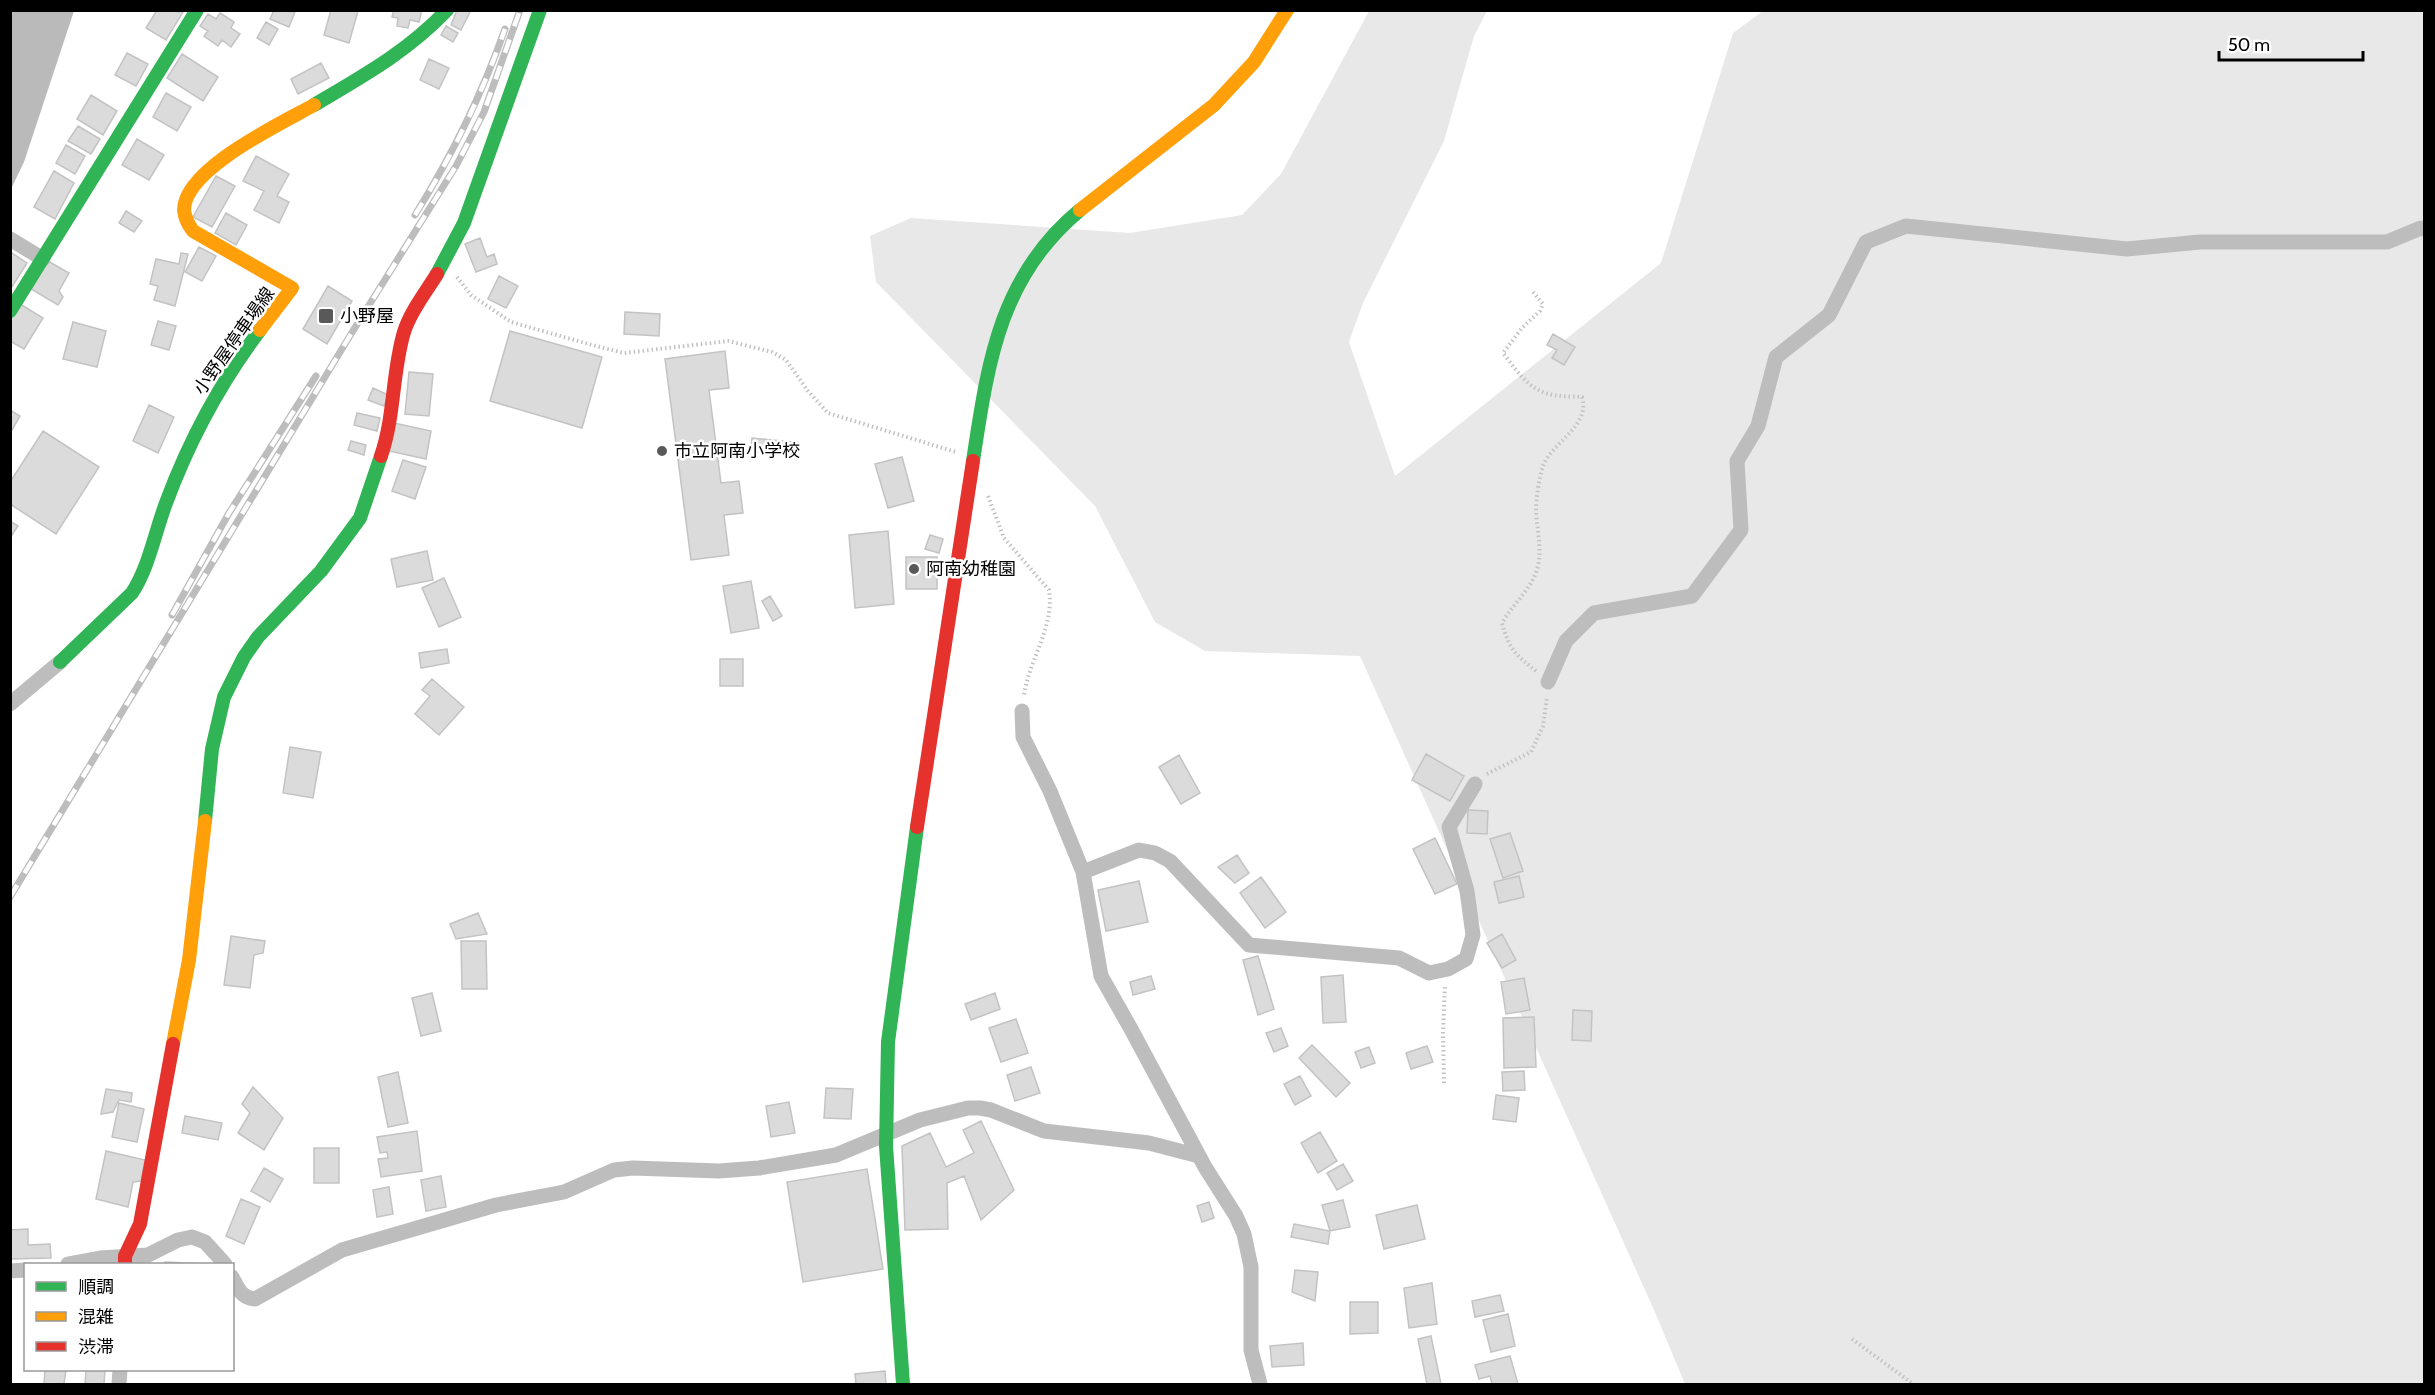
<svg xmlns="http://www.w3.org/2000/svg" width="2435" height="1395" font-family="Cabin,'Noto Sans JP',sans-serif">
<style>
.green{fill:#e8e8e8}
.water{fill:#bababa}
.building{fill:#dbdbdb;stroke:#c3c3c3;stroke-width:1.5}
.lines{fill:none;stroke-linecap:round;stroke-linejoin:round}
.path{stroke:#c2c2c2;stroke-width:4;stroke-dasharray:1.5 3;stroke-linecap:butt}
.street{stroke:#bdbdbd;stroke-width:15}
.fast{stroke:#30b455;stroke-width:14}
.slow{stroke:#ff9f0a;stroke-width:14}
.jam{stroke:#e5322d;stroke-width:14}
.rail-casing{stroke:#bdbdbd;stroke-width:7}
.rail{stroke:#fff;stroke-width:4.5;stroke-dasharray:14;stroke-linecap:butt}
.poi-dot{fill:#595959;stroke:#fff;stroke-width:2}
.labels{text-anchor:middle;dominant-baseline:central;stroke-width:5;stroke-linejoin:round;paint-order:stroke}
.poi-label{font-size:18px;fill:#000;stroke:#fff;text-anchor:start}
.street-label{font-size:18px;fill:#000;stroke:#fff}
</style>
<rect width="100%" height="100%" fill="#fff"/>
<path class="green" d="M1369,11H1487L1474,36L1444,141L1363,303L1349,342L1395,476L1661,263L1733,33L1763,11H2424V1384H1685L1654,1310L1360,656L1205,651L1155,622L1095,506L876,282L870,236L911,218L1130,233L1242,215L1281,174Z"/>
<path class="water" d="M11,10L74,11L24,162L11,189Z"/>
<path class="building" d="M157,10L183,12L166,40L146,28Z
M274,10L295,12L289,27L270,19Z
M331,10L358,11L349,43L324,35Z
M394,10H422L419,22L410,20L408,28L397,26L398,18L392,17Z
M457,10H471L461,30L451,25Z
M220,13L234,22L231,28L240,34L231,47L222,40L218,46L204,36L208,31L200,26L208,14L216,19Z
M266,22L278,29L269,45L257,38Z
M446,26L458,33L453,42L441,35Z
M127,53L148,64L136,86L115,75Z
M182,54L218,77L203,101L167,78Z
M429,59L449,68L439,89L420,80Z
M321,63L329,78L298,94L291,79Z
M166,93L191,107L177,131L153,117Z
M91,95L117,111L103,135L77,119Z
M78,126L100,139L91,154L68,141Z
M137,139L164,155L149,180L122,165Z
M66,145L85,156L75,174L56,163Z
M256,156L289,174L277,196L289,202L279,223L254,210L264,191L243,181Z
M54,171L74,183L55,219L34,207Z
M216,176L235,186L212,227L193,217Z
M126,211L142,221L134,232L119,223Z
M226,213L247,225L236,245L215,233Z
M480,238L487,257L494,254L497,264L476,272L465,244Z
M199,247L216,256L202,281L185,272Z
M12,253L27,263L10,290V255Z
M181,253L188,254L175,306L154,300L158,286L150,284L156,259L179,264Z
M48,261L69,273L59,291L63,297L58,305L31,289Z
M499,276L518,286L506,308L488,299Z
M328,286L352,301L327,344L303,329Z
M20,304L43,318L24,349L10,341V320Z
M625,312L660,314L659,336L624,334Z
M158,321L176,326L169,350L151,345Z
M73,322L106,331L97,367L63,359Z
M510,331L602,357L582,428L490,401Z
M1553,334L1575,347L1564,365L1552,358L1557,350L1547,345Z
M725,351L729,388L709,390L721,483L739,481L743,513L724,515L729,555L691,560L665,359Z
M409,372L433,374L429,416L405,414Z
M373,388L388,395L384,406L368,400Z
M149,405L174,417L158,453L133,441Z
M10,410L20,416L12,430L10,429Z
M357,413L380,418L377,431L354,425Z
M394,423L431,431L426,459L389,451Z
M43,431L99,467L56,534L10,504V482Z
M752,438L793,442L791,455L751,451Z
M351,441L366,445L364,455L348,450Z
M902,457L914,501L888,508L875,464Z
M403,460L426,467L415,499L392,491Z
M10,521L18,526L10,538Z
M888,531L894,604L855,608L849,535Z
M930,535L943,539L939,553L925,549Z
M427,551L433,580L397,587L391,559Z
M906,557H937V589H906Z
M444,578L461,617L439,627L422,588Z
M751,581L759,628L731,633L723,586Z
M770,596L782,616L773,621L762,601Z
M447,649L449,663L421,668L419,653Z
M720,659H743V686H720Z
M432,679L464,707L439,735L415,714L430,696L422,690Z
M290,747L321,752L313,798L283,793Z
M1426,754L1464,776L1450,801L1412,780Z
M1179,755L1200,793L1181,804L1159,767Z
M1468,810L1488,811L1487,834L1467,833Z
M1510,833L1523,871L1503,878L1490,839Z
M1435,838L1457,884L1435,894L1413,849Z
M1237,855L1249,873L1235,883L1218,867Z
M1519,876L1524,897L1499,903L1494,882Z
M1261,877L1286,912L1265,928L1240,893Z
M1139,881L1148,922L1106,931L1098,890Z
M478,913L487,934L456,939L450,924Z
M1502,934L1516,960L1502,968L1487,943Z
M231,936L265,941L263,953L254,955L250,988L224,985Z
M461,941H486L487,989H462Z
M1258,956L1274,1009L1258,1015L1243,960Z
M1343,975L1346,1022L1323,1023L1321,977Z
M1151,976L1155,989L1133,995L1130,982Z
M1524,978L1530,1010L1506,1014L1501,982Z
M432,993L441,1031L421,1036L412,998Z
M995,993L1000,1009L971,1020L965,1004Z
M1573,1010L1592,1011L1591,1041L1572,1040Z
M1534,1017L1536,1067L1504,1068L1503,1018Z
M1016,1019L1028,1053L1001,1062L989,1028Z
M1281,1028L1288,1046L1274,1052L1266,1033Z
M1312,1045L1350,1083L1336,1097L1299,1058Z
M1427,1046L1433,1062L1411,1069L1406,1053Z
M1369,1047L1375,1063L1361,1068L1355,1052Z
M1031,1067L1040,1093L1015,1101L1007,1075Z
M1524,1071L1525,1090L1503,1091L1502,1072Z
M398,1072L408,1123L388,1127L378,1077Z
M1300,1076L1311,1096L1295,1105L1284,1084Z
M253,1087L283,1118L264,1150L238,1133L250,1113L242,1104Z
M826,1088L853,1089L851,1119L824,1118Z
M106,1089L132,1093L131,1102L119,1100L113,1112L101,1114Z
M1496,1095L1519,1098L1516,1122L1493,1119Z
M789,1102L795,1133L771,1137L766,1106Z
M119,1103L144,1109L137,1142L112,1137Z
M185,1116L222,1123L218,1140L182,1133Z
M981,1121L1014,1190L981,1220L964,1176L947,1183L948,1229L905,1230L902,1146L930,1133L946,1167L974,1153L963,1130Z
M417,1131L422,1171L381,1177L378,1159L388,1158L387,1152L380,1153L377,1137Z
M1320,1132L1337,1161L1318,1173L1301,1143Z
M314,1148H339V1183H314Z
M106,1151L145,1160L141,1181L133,1182L128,1207L96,1199Z
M1343,1164L1353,1181L1337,1190L1327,1173Z
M264,1168L283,1179L270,1202L251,1191Z
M867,1169L883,1269L803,1282L787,1182Z
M441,1176L446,1207L426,1211L421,1180Z
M389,1187L393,1214L377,1217L373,1190Z
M241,1199L260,1207L244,1244L226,1236Z
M1343,1200L1350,1227L1330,1231L1322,1205Z
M1209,1202L1214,1218L1202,1222L1197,1206Z
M1417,1205L1425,1239L1384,1249L1376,1215Z
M1294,1224L1330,1231L1328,1244L1291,1237Z
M28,1229V1245L50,1244L51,1258L10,1259V1230Z
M165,1262L206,1264H164Z
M1295,1270L1318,1272L1315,1301L1292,1292Z
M1432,1283L1437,1324L1409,1328L1404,1288Z
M1500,1295L1504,1311L1475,1317L1472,1301Z
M1350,1302H1378V1333L1350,1334Z
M1508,1314L1515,1346L1491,1352L1483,1320Z
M1431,1336L1441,1384H1427L1418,1339Z
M1303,1343L1304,1365L1272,1367L1270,1346Z
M1510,1356L1518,1384H1492L1490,1376L1479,1379L1475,1365Z
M45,1370H66L64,1384H44Z
M86,1370H105L104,1384H85Z
M885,1371L886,1384H856L855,1374Z"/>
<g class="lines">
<path class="path" d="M457,277L471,295L511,322L592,345L624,353L728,341L772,352L786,360L808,391L828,413L956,452
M1533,292L1543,304L1540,311L1522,328L1503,353C1517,371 1530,392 1554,395C1563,397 1573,396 1582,397C1591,426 1552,442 1543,466C1539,478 1536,499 1536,511C1537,530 1542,547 1538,566C1532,590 1513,603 1502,623C1510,652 1516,654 1537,672
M988,496L1004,538L1049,590C1055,626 1029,660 1024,695
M1487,774L1531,752L1543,726L1547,698
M1444,1083L1443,1033L1445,985
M1852,1339L1913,1384"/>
<path class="street" d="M10,239L43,259
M1548,682L1566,641L1594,613L1692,596L1741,530L1737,461L1758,426L1776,357L1829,315L1866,242L1906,226L2127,249L2200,242H2387L2421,228L2424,229
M10,704L60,662
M1022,711L1023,737L1050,791L1083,872L1101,976L1131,1029L1205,1167L1236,1216L1244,1234L1251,1267V1350L1260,1384
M1083,872L1139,850L1155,853L1170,861L1249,945L1399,958L1429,973L1448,969L1466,959L1473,935L1467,891L1449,827L1475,784
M68,1264L100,1258L148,1255L178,1240L192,1237L205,1242L225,1264
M10,1271L26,1270
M232,1277C238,1288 241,1298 255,1299L342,1250L496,1205L564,1192L614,1170L633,1168L719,1171L759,1168L836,1155L920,1120L968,1108H980L991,1110L1044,1131L1149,1143L1199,1156
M119,1384L120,1370"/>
<path class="fast" d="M314,105C363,76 407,52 447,10
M437,274L464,223L540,10
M10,311L197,10
M973,461C988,363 999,277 1080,210
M60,662L132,593C149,567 155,532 166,503C189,441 220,383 260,330
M205,821L212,749L224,697L244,657L258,637L321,571L360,518L381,456
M903,1384L886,1146L888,1042L917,827"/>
<path class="slow" d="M1080,210L1214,105L1254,62L1287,10
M260,330L292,288L193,231C188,224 185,219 184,210C184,169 282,123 314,105
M173,1044L189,960L205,821"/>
<path class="jam" d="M381,456C395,415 392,372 404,332C410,312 426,292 437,274
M917,827L973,461
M125,1264V1256L140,1224L173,1044"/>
<g class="rail-casing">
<path id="rail" d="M415,215C453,154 481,97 505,29
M172,615L229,513L316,376
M10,897L351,334L456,166L484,112L520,10"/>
</g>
<use href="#rail" class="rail"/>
</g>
<g class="poi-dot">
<rect x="318" y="308" width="16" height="16" rx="3"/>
<circle cx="662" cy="451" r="6"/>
<circle cx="914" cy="569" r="6"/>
</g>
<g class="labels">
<g class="poi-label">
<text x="340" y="316">小野屋</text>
<text x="674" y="451">市立阿南小学校</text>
<text x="926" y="569">阿南幼稚園</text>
</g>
<g class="street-label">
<text transform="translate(234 341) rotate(-55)">小野屋停車場線</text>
</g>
</g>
<rect width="2435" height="1395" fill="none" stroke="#000000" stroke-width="24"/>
<rect x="24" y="1263" width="210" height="108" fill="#ffffff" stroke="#999999" stroke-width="1.5"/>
<rect x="36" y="1282" width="30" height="9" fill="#30b455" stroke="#999999" stroke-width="1.5"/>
<text x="78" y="1293" font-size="18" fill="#000000">順調</text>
<rect x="36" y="1312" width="30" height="9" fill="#ff9f0a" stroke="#999999" stroke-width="1.5"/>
<text x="78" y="1323" font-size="18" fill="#000000">混雑</text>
<rect x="36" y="1342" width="30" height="9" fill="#e5322d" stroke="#999999" stroke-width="1.5"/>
<text x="78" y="1353" font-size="18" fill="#000000">渋滞</text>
<path d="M2219 51v9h144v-9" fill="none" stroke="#000000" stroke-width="3"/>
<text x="2228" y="51" font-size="18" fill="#000000" stroke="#ffffff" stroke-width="4.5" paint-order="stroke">50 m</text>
</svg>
